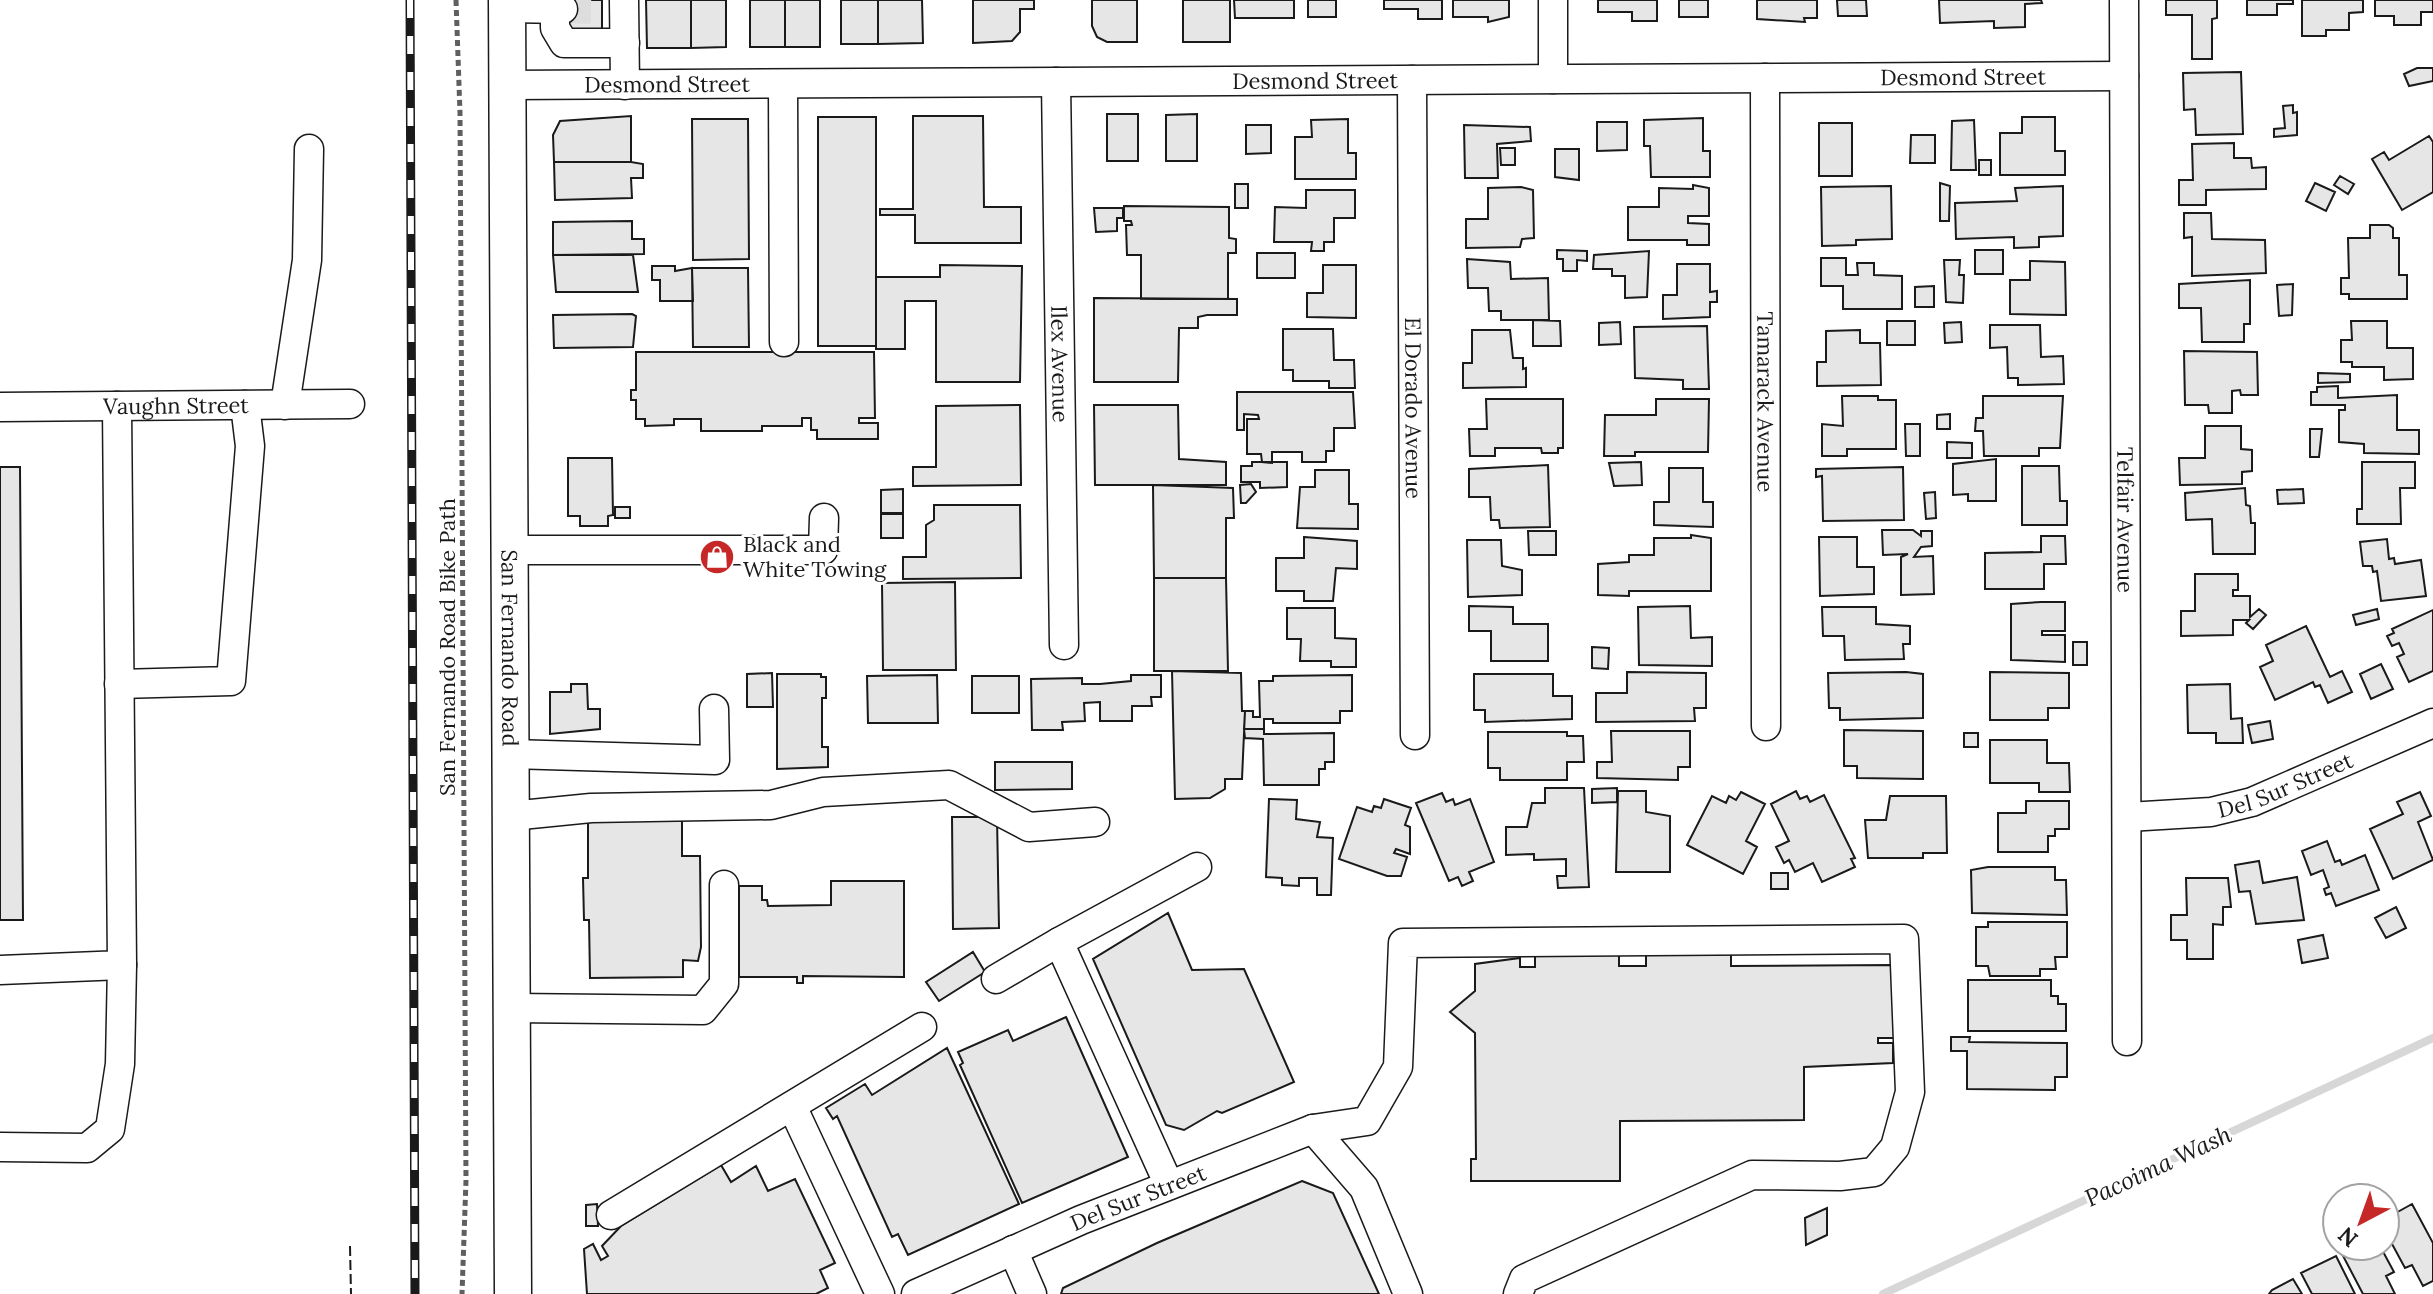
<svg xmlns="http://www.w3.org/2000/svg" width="2433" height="1294" font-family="Lora,serif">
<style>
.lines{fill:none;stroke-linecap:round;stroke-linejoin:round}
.stream{stroke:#d7d7d7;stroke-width:8}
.building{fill:#e6e6e6;stroke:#1a1a1a;stroke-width:2}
.minor-tunnel{stroke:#ddd;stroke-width:28;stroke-dasharray:28 14;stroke-linecap:butt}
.minor-casing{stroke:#1a1a1a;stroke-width:31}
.major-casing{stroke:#1a1a1a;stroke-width:39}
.path{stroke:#5f5f5f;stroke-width:5;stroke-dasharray:6 4;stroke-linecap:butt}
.minor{stroke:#fff;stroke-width:28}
.major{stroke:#fff;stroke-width:36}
.rail-casing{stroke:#1a1a1a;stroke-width:9}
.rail{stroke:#fff;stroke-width:6;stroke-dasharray:18;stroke-linecap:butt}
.fence{stroke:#1a1a1a;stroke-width:2;stroke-dasharray:10 4;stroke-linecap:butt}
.labels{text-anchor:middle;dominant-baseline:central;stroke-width:6;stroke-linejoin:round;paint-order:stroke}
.street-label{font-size:22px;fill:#1a1a1a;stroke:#fff}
.poi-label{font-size:22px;fill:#1a1a1a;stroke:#fff;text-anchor:start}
.water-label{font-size:24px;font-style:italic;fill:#1a1a1a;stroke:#fff}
</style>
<rect width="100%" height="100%" fill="#fff"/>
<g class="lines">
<path class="stream" d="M1883,1294L2433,1038"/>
</g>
<path class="building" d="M563,0H602V35H563Z
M646,0H691V48H647Z
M691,0H726V47L691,48Z
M750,0H785V47H750Z
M785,0H820V47H785Z
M841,0H878V44H841Z
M878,0H922L923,43L878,44Z
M973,0H1034V9H1020V32L1012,41L973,43Z
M1092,0H1137V42H1107L1097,37L1092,26Z
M1183,0H1230V42H1183Z
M1234,0H1294V18H1235Z
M1308,0H1336V17H1308Z
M1384,0H1442V19H1418V9H1384Z
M1453,0H1509V17L1488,22V17H1453Z
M1598,0H1657V21H1632V12H1598Z
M1679,0H1708V17H1679Z
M1757,0H1817V18H1804L1805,22L1757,19Z
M1837,0H1866L1867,16H1838Z
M1939,0H2041L2042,3L2025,4V27L1994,28V21L1940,23Z
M2166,0H2217V18L2212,19V59H2192V15H2166Z
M2247,0H2293V4H2277V15H2247Z
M2302,0H2363V12L2349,13V30H2326V36H2302Z
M2375,0H2433V12H2421V25H2394V16H2375Z
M2417,68H2433V81L2409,86L2404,74Z
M2241,72L2243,134L2196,135L2195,109L2184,110L2183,73Z
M2293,105V113L2297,112V135L2274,137V129L2285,128L2283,106Z
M1107,114H1138V161H1107Z
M1197,114V161H1166V115Z
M631,116V162H554L553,135L560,121Z
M913,116H983L984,207H1021V243H915V215H880V209H913Z
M818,117H876V346H818Z
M2022,117H2055V151H2065V175H2000V133H2022Z
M1703,118V151H1710V177H1651L1650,146H1644V120Z
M692,119H748L749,259L693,260Z
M1348,119V153H1356V179H1295V137H1312L1311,120Z
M1974,120L1976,170H1951L1952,121Z
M1597,122H1627V150L1597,151Z
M1819,123H1852V176H1819Z
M1246,125H1271V153L1246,154Z
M1464,125L1530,127L1531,141L1497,144L1498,178H1465Z
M1911,135H1935V163H1910Z
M2429,136L2433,142V192L2402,210L2372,159L2384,152L2389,160Z
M2234,143V158H2251L2252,168L2266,167V189L2206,190V205H2179V180H2193L2192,144Z
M1500,148H1515V165H1501Z
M1555,149H1579V180L1555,177Z
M1979,160H1991V175H1979Z
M554,162H631L643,164V178H631L632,198L555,200Z
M2340,176L2354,184L2348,194L2334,185Z
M1940,183L1950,186L1949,221H1940Z
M2315,183L2335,192L2326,211L2306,201Z
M1235,184H1248V208H1235Z
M1693,185L1709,188V216H1688V223L1709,224V245H1687V240H1628V207H1659V188L1693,189Z
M1891,186L1892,239L1856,240V245L1822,246L1821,187Z
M2063,186V236L2039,237V247L2014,248V237L1956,239L1955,203L2017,201L2015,188Z
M1521,187L1533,190L1534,238L1522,239L1520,247L1466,248V219H1488V188Z
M1306,190H1355V218H1334V242H1324V251H1311L1312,242H1274L1275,207L1306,208Z
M1124,206L1229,207V238L1236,239V253H1228V299H1141V255H1127L1126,225H1132L1131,221H1124Z
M1094,208H1123V218H1117V231L1096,232Z
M2184,213H2211L2212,239L2265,240L2266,273L2192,276V237L2184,238Z
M632,221V239H644V254L553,255V222Z
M2370,225H2389L2393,228V238H2399V275H2407V299H2349V294H2341V278H2349L2348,238H2370Z
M1557,250L1587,251V261L1577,260V271H1563V259H1557Z
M1975,250H2003V274H1975Z
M1649,251L1647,297L1625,298V276H1612V269H1593L1594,255Z
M1257,253H1295V278H1257Z
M553,255H633L638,292H556Z
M1821,258H1846V275H1858L1857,263H1874V275L1902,276V309H1843V286H1821Z
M1467,259L1510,262L1511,279L1548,278L1549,320H1501V311H1489L1488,288H1468Z
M1944,260H1960L1959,275H1964L1963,303L1946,302Z
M2030,261L2065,262L2066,315L2010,314V280H2030Z
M1677,264H1710V292L1717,291V302H1710V317L1663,319V295H1677Z
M940,265L1022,266L1020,382H936V301H905V349H876V277H940Z
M1323,265H1356V318L1307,317V293H1323Z
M652,266H675V271L692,268L693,301H660V280H652Z
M692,268H748L749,347H693Z
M2250,280V324H2244V342H2202L2201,308H2179V284Z
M2293,284L2292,315L2279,316L2277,285Z
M1934,286V307H1915V287Z
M1094,298L1237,299V315H1207L1198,317V328H1179L1178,382H1094Z
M632,314L636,316L633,347L554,348L553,315Z
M1533,320L1560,321L1561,346H1533Z
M1887,321H1915V345H1887Z
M2351,321H2387V348H2413V379L2384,380V367H2352V362H2341V340H2352Z
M1620,322L1621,344L1599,345V323Z
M1961,322L1962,342L1945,343L1944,323Z
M1990,325H2040L2041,357L2063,356L2064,384L2018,385V378H2008L2007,347L1990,348Z
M1707,326L1709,389H1683V380L1635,378L1634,327Z
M1283,329H1333L1334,360H1354L1355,388H1329V381H1293V370H1283Z
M1472,330H1510L1513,358H1523V369L1526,368V387L1463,388V363H1472Z
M1860,330V343H1880L1881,385L1817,386V362H1826V331Z
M2184,351L2257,352L2258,395H2241L2240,390L2232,391V413H2209L2208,405H2185Z
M636,352H874L875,418H859V423H878V439H817V430H811V418H802V426H762V431H701V419H674V425L645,426V419H636V400H631V390H636Z
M2318,373L2350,374V382L2318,383Z
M2338,386V398L2397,395V430H2419V454L2364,453V444L2339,442V410H2345V405H2311V392H2317V387Z
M1237,392H1353L1355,428H1334V451H1326V462H1302V452H1272V463L1262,462L1261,454H1247V419H1259L1258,415L1244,414V430H1237Z
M1842,396H1878V400H1896V449H1847V456H1822V424L1843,426Z
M1983,396H2063L2060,448H2039V456H1984L1983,431H1975L1976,418H1983Z
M1486,399H1563V448H1558V453H1542L1541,448H1495V456H1470L1469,429H1487Z
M1656,399H1709L1708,452H1635V456H1604L1605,415H1656Z
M1020,405L1021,485L913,486V467H936V406Z
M1094,405H1178L1179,459L1226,462V485H1095Z
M1950,414V429H1937V415Z
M1905,424H1920V456H1906Z
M2205,426H2241V449L2252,450V471L2242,472V484L2180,485L2179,458H2205Z
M2310,429H2322L2319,457H2310Z
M1947,442L1972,443V458H1947Z
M568,458H612L613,515L608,516V526H580V516H568Z
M1996,459V501H1968V494L1953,495V464Z
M1252,462H1287V487L1260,488V482H1241V466H1252Z
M1641,462L1642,485L1614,486L1609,463Z
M2362,462H2415V488H2400L2401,524H2357V509H2362Z
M1548,465L1550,527L1500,528L1499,520H1491L1490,497H1469V469Z
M2022,466H2059L2060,501H2067V525H2022Z
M0,467H20L23,920H0Z
M1903,467L1904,520L1823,521L1822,476L1816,477V469Z
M1669,468H1703V502H1713V527L1654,525V502H1669Z
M1315,470H1349V504H1358V529L1297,528L1300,487H1315Z
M1251,484L1256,492L1246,503H1241L1240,485Z
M1153,485L1233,488L1234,518H1226V578H1154Z
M2245,488L2246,505L2250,506L2251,523H2255V554H2213L2212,519L2186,520L2185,493Z
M903,489V513H881V490Z
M2303,489L2304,503L2278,504L2277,490Z
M1935,492L1936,518L1926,519L1924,493Z
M934,505H1020L1021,578L903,579V557H926V525L934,520Z
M615,507H630V518H615Z
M881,514H903V538H881Z
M1882,530H1913L1921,536V531H1932V546L1921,547L1914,557L1933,556L1934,594L1901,595V557L1908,554L1883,555Z
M1528,531H1556V555H1529Z
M1691,535L1711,538V591H1629V596L1598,595V564L1629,562V555H1654V538H1691Z
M2041,536H2065L2066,564H2044V589H1985V553L2041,552Z
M1304,537L1357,541V569L1336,568L1333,601H1304V591H1276V558H1304Z
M1819,537H1857V567H1874V594L1820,596Z
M2387,539L2389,559L2394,558L2395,564L2421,560L2426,596L2381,601L2377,571L2373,572L2372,566H2363L2360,542Z
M1467,540H1501L1502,566L1522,570V595L1468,597Z
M2195,574H2238V590H2233V596H2250V617L2259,609L2266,615L2253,629L2246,623L2249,620H2233V635L2181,636V611H2195Z
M1154,578H1226L1228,671H1154Z
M955,582L956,670H883L882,583Z
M2041,602H2065V631H2042V635H2065V662L2011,660V604Z
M1469,606L1513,607V624H1548V661H1491V631H1469Z
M1690,606L1691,638L1712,637V666L1639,665L1638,607Z
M1822,607H1876V624L1910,626V644H1903L1904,659L1845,660L1844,636H1823Z
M1287,608H1335V638L1356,639V667H1331V661H1300L1301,639H1287Z
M2377,609L2379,619L2356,625L2353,615Z
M2433,610V671L2409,682L2397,657L2404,654L2399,643L2392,646L2387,636L2394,633L2392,629Z
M2306,626L2330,677L2342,671L2352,692L2328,703L2320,685L2315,687L2313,682L2275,700L2260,667L2273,661L2266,645Z
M2073,642H2087V665H2073Z
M1592,647L1609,648L1608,669L1592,668Z
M2381,664L2393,689L2371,699L2360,674Z
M1172,671L1241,673L1242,711H1245L1242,779H1225V789L1210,798L1175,799Z
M1627,672L1706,673V708H1694L1695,721L1596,722V693H1627Z
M1906,672L1923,674V718L1840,720V708H1829L1828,673Z
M1990,672L2069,673V708H2048V720H1990Z
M772,673L773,707H747V674Z
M777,674H821V677H826V698H822V747H828V767L777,769Z
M1474,674H1553V696H1572V719L1485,722V710H1474Z
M937,675L938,723H868L867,676Z
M1131,675H1161V697H1151L1152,706H1132V721H1100V702L1084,703L1085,721L1062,722L1063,730H1032L1031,679L1082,678V684H1100L1131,681Z
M1352,675V711H1340V723H1273V719H1264V729H1244L1245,711H1253V717H1260L1259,681H1273V676Z
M972,676H1019V713H972Z
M571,684H587L588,709H600V729L550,734V692H571Z
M2230,684L2231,719L2242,718L2243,743H2216V733H2188L2187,685Z
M2270,721L2273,739L2252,743L2248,725Z
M1244,729H1264V734L1334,733V762H1325V769H1319V785H1264L1263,739L1245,738Z
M1844,730L1923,731V779L1857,778V766H1844Z
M1611,731H1690V767H1678V780L1597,778V762H1612Z
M1488,732H1567V736H1583L1584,762H1567V780H1500V768H1488Z
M1964,733H1978V747H1964Z
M1990,740H2047V763H2069L2070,792H2039V783H1990Z
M995,762H1072V789L995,790Z
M1545,788H1584L1589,887L1558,888L1557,876H1566V859L1534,860V854L1506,855V827H1527L1532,803H1545Z
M1617,788V802L1592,803V789Z
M1618,791H1646V812L1670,816V872H1616Z
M1796,791L1800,799L1807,796L1810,802L1824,795L1855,858L1851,859L1855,867L1822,882L1813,863L1795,872L1789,860L1784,863L1776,847L1789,841L1771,804Z
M1741,792L1765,804L1746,841L1757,847L1743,874L1687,845L1712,796L1726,803L1729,796L1736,800Z
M2420,792L2431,816L2418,822L2433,860L2393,879L2370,829L2403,814L2397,802Z
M1442,793L1446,802L1453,799L1455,805L1470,799L1494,862L1469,872L1473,881L1462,886L1458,877L1449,881L1416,803Z
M1890,796H1946L1947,853H1923V858H1868L1865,820H1886Z
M1269,799L1297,800L1296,819L1320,822L1317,837L1333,838L1331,895H1317V878H1299V886L1282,885V878L1266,877Z
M1384,799L1411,808L1405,825L1410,827V854L1396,849L1394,853L1407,857L1401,876H1387L1339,859L1357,807L1372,812L1374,806L1381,808Z
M2026,801H2069V829H2055V836H2048V852H1998V813H2026Z
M588,816H682V856H700L701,947L698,961L683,960V977L590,978L589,920H584L583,878H588Z
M952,817H997L999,928L953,929Z
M2327,841L2335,862L2340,860L2342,865L2365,855L2379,890L2336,906L2331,893L2326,895L2324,889L2329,887L2323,870L2311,875L2302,851Z
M2259,861L2263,883L2297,877L2304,920L2256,924L2250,891L2239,892L2235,865Z
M1988,867H2055V880H2066L2067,915L1972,913L1971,870Z
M1771,873H1788V889H1771Z
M2186,878H2228L2231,907H2223V925L2213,924V959H2187V940H2171V915H2187Z
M831,881H904V977L803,976V983H797V977H739V886H762V900H767L768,906L831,905Z
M2396,907L2406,928L2386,938L2375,918Z
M1168,913L1192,970L1244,969L1294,1082L1222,1113L1217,1111L1184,1130L1166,1125L1093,959Z
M1988,922H2067V957H2055L2056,969H2040V976H1990L1988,966H1976V927H1988Z
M2323,935L2328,958L2302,963L2298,940Z
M1619,949V966H1646V949H1731V966L1893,965L1894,1038H1878V1043H1893V1063L1804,1067V1120L1620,1121V1181H1471V1159H1476L1475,1033L1450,1012L1475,991V964L1520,958V967H1535V950Z
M973,952L985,972L939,1001L926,982Z
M1968,980H2051V996H2058V1004H2066V1031H1968Z
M1066,1017L1128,1157L1022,1203L960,1065L963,1063L958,1052L1008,1030L1013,1041Z
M1951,1037H1970L1969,1042L2067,1043V1077H2055V1090L1967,1089V1051H1951Z
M947,1048L1019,1204L908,1255L898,1234L892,1237L837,1116L833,1119L826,1108L865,1084L872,1095Z
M721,1165L731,1182L756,1166L768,1191L795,1179L835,1263L820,1270L828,1288L816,1294H587L584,1249L593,1244L601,1260L608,1256L602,1246L621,1226Z
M1302,1181L1333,1193L1379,1294H1061L1063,1288L1157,1243Z
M597,1204L598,1226H586V1205Z
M2412,1204L2433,1243V1281L2423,1286L2412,1265L2405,1268L2385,1231V1219Z
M1827,1208V1235L1806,1245L1805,1218Z
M2353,1246H2380L2394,1272L2386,1276L2395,1294H2363L2341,1252Z
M2336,1256L2355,1294H2312L2301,1273Z
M2293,1279L2302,1294H2269L2272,1290Z"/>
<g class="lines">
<path class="minor-tunnel" d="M563,9L602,10"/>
<g class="minor-casing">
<g id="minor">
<path d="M555,0V28L564,43H625"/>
<path d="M624,0L625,85"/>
<path d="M1553,0V79"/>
<path id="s1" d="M2124,0L2127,1041"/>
<path d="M507,8L563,9"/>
<path id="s2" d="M1765,78L1766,726"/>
<path id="s3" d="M1412,80L1415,735"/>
<path id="s4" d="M1056,82L1064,645"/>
<path id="s5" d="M507,85L2124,76"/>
<path d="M783,85L784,342"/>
<path d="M285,405L307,260L309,149"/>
<path id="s6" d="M0,407L350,404"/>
<path d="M510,550H823L824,518"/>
<path d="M119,684L231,681L250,446L245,405"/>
<path d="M511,754L715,760L714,709"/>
<path d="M511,816L591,808L771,805L823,792L949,785L1029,827L1095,822"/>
<path id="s7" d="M2128,817L2211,812L2252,802L2433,723"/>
<path d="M0,970L122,965L117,406"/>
<path d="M996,979L1059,942"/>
<path d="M513,1008L703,1010L724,984V885"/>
<path d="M792,1106L880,1294"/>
<path d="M1313,1129L1364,1188L1408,1294"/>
<path d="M0,1147L87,1148L110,1129L120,1064L122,965"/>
<path d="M1169,1185L1059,942L1197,867"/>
<path d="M611,1215L922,1027"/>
<path d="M1013,1250L1032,1294"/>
<path id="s8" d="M916,1294L1081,1220L1313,1129L1367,1121L1398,1067L1403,943L1904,939L1910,1092L1895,1147L1874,1172L1840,1176L1752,1175L1524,1279L1518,1294"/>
</g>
</g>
<g class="major-casing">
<g id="major">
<path id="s9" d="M507,0L513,1294"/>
</g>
</g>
<path class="path" d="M456,0L460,113L466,1180L462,1294"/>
<use href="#minor" class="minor"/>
<use href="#major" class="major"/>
<g class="rail-casing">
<path id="rail" d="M410,0L415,1294"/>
</g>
<use href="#rail" class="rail"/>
<path class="fence" d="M350,1246L351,1294"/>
</g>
<defs>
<g id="shop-disc" transform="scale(1.8)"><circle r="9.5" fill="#c62828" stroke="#fff"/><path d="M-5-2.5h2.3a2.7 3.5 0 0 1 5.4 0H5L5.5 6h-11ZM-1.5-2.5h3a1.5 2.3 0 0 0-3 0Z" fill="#fff"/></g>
</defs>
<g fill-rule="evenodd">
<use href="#shop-disc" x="717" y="557"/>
</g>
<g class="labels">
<g class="street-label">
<text stroke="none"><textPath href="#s5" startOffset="1456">Desmond Street</textPath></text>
<text stroke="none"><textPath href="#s5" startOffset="808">Desmond Street</textPath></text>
<text stroke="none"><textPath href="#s5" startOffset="160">Desmond Street</textPath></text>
<text stroke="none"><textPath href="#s4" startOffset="282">Ilex Avenue</textPath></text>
<text stroke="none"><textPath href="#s2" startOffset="324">Tamarack Avenue</textPath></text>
<text stroke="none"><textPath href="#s6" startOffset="176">Vaughn Street</textPath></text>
<text stroke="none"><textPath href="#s3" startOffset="328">El Dorado Avenue</textPath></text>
<text stroke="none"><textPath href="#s1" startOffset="520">Telfair Avenue</textPath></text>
<text transform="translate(447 647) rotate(-90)">San Fernando Road Bike Path</text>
<text stroke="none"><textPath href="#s9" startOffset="648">San Fernando Road</textPath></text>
<text stroke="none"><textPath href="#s7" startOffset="162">Del Sur Street</textPath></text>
<text stroke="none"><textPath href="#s8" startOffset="242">Del Sur Street</textPath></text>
</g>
<g class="poi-label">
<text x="743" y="544">Black and<tspan x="743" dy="25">White Towing</tspan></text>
</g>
<g class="water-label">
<text transform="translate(2158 1166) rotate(-25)">Pacoima Wash</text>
</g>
</g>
<g transform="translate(2361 1222) rotate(221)"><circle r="38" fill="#ffffff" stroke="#a3a3a3" stroke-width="2"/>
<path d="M0-6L14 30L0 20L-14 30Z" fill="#c62828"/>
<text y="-12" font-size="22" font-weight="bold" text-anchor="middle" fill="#1a1a1a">N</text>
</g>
</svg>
